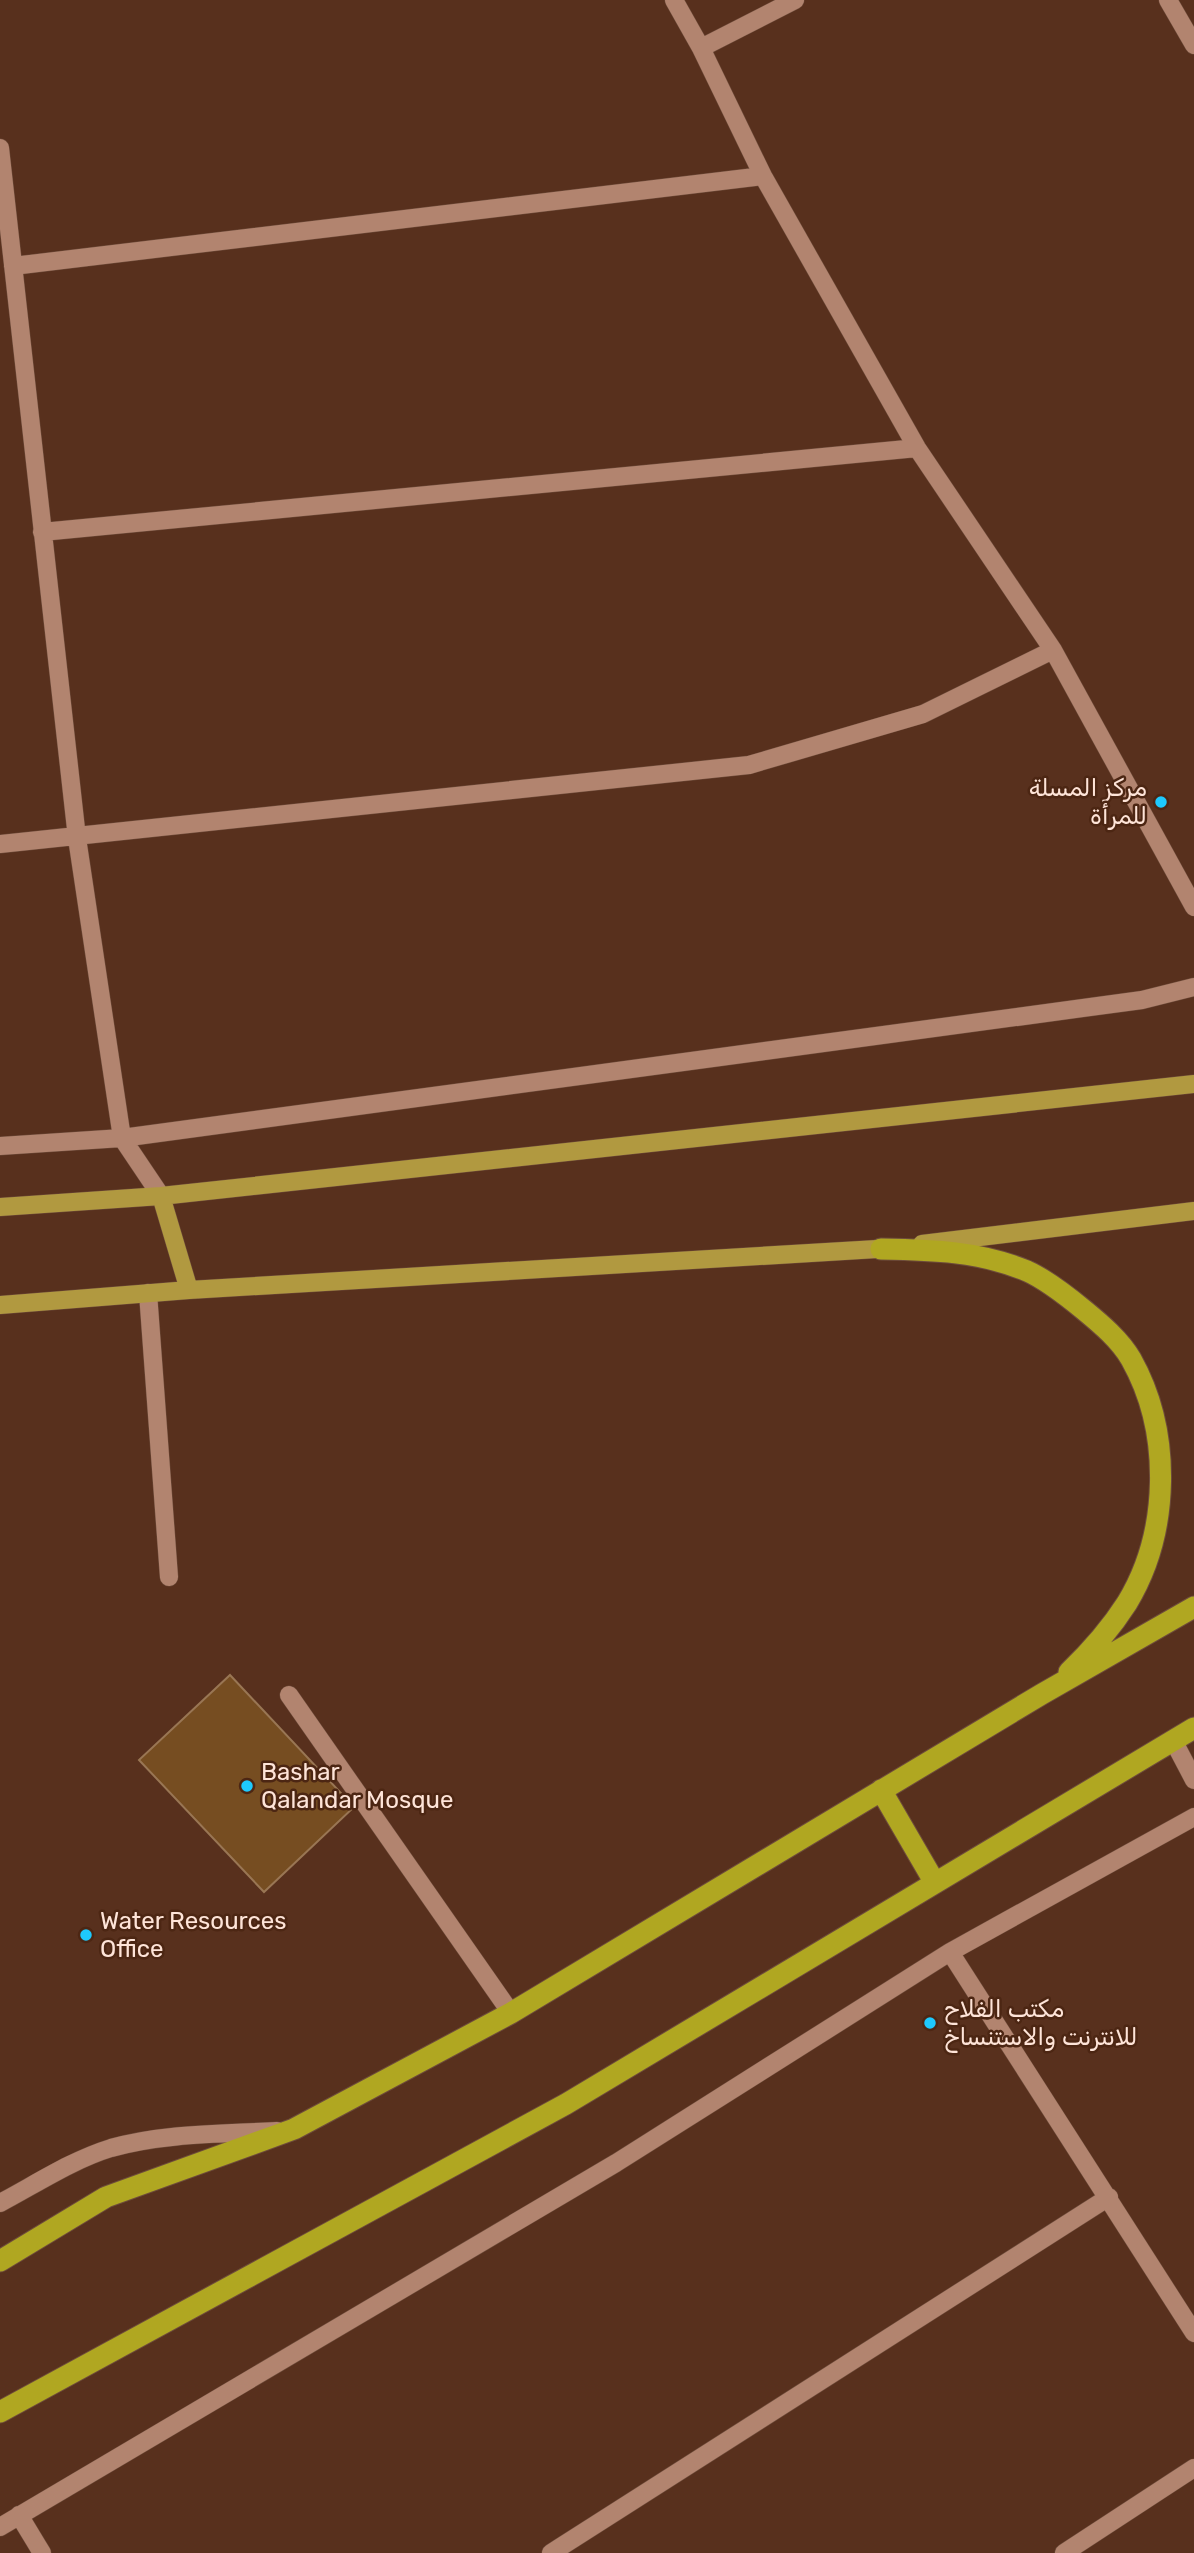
<svg xmlns="http://www.w3.org/2000/svg" width="1194" height="2553" font-family="Rubik,Cairo,sans-serif">
<style>
.building{fill:#764d21;stroke:#997654;stroke-width:2}
.lines{fill:none;stroke-linecap:round;stroke-linejoin:round}
.minor-casing{stroke:#6e4c3b;stroke-width:19}
.major-casing{stroke:#6e4c3b;stroke-width:19}
.highway-casing{stroke:#6e4c3b;stroke-width:23}
.minor{stroke:#b2846f;stroke-width:18}
.major{stroke:#b19940;stroke-width:18}
.highway{stroke:#b0a721;stroke-width:21}
.poi-dot{fill:#1ec9fd;stroke:#4c2613;stroke-width:2.5}
.labels{text-anchor:middle;dominant-baseline:central;stroke-width:5;stroke-linejoin:round;paint-order:stroke}
.poi-label{font-size:24px;fill:#fee4d8;stroke:#4c2613;text-anchor:start}
</style>
<rect width="100%" height="100%" fill="#58301d"/>
<path class="building" d="M230,1675L354,1807L264,1892L139,1760Z"/>
<g class="lines">
<g class="minor-casing">
<path id="minor" d="M674,0L701,48L763,176L917,448L1053,650L1194,907
M1168,0L1194,45
M701,48L795,0
M0,148L77,838L122,1138L161,1196
M13,266L763,176
M42,532L917,448
M0,844L749,765L923,714L1053,650
M0,1146L122,1138L1142,1000L1194,987
M148,1293L169,1577
M289,1695L511,2013
M1173,1740L1194,1780
M950,1952L1194,2333
M0,2203C36,2184 72,2160 111,2148C164,2133 222,2134 277,2131
M19,2515L42,2553
M0,2527L616,2163L950,1952L1194,1817
M551,2553L1109,2197
M1064,2553L1194,2468"/>
</g>
<g class="major-casing">
<path id="major" d="M161,1196L189,1290
M0,1207L161,1196L1194,1084
M922,1244L1194,1211
M0,1305L189,1290L894,1248"/>
</g>
<g class="highway-casing">
<path id="highway" d="M881,1249C932,1250 979,1251 1027,1271C1047,1280 1067,1296 1084,1310C1101,1324 1120,1340 1131,1359C1172,1432 1170,1532 1127,1603C1111,1628 1090,1652 1069,1672
M881,1790L935,1883
M0,2261L106,2197L294,2129L511,2013L1042,1694L1194,1607
M0,2412L566,2104L1194,1728"/>
</g>
<use href="#minor" class="minor"/>
<use href="#major" class="major"/>
<use href="#highway" class="highway"/>
</g>
<g class="poi-dot">
<circle cx="1161" cy="802" r="7"/>
<circle cx="247" cy="1786" r="7"/>
<circle cx="86" cy="1935" r="7"/>
<circle cx="930" cy="2023" r="7"/>
</g>
<g class="labels">
<g class="poi-label">
<text x="1147" y="788" text-anchor="end">مركز المسلة<tspan x="1147" dy="28">للمرأة</tspan></text>
<text x="261" y="1772">Bashar<tspan x="261" dy="28">Qalandar Mosque</tspan></text>
<text x="100" y="1921">Water Resources<tspan x="100" dy="28">Office</tspan></text>
<text x="944" y="2009">مكتب الفلاح<tspan x="944" dy="28">للانترنت والاستنساخ</tspan></text>
</g>
</g>
</svg>
